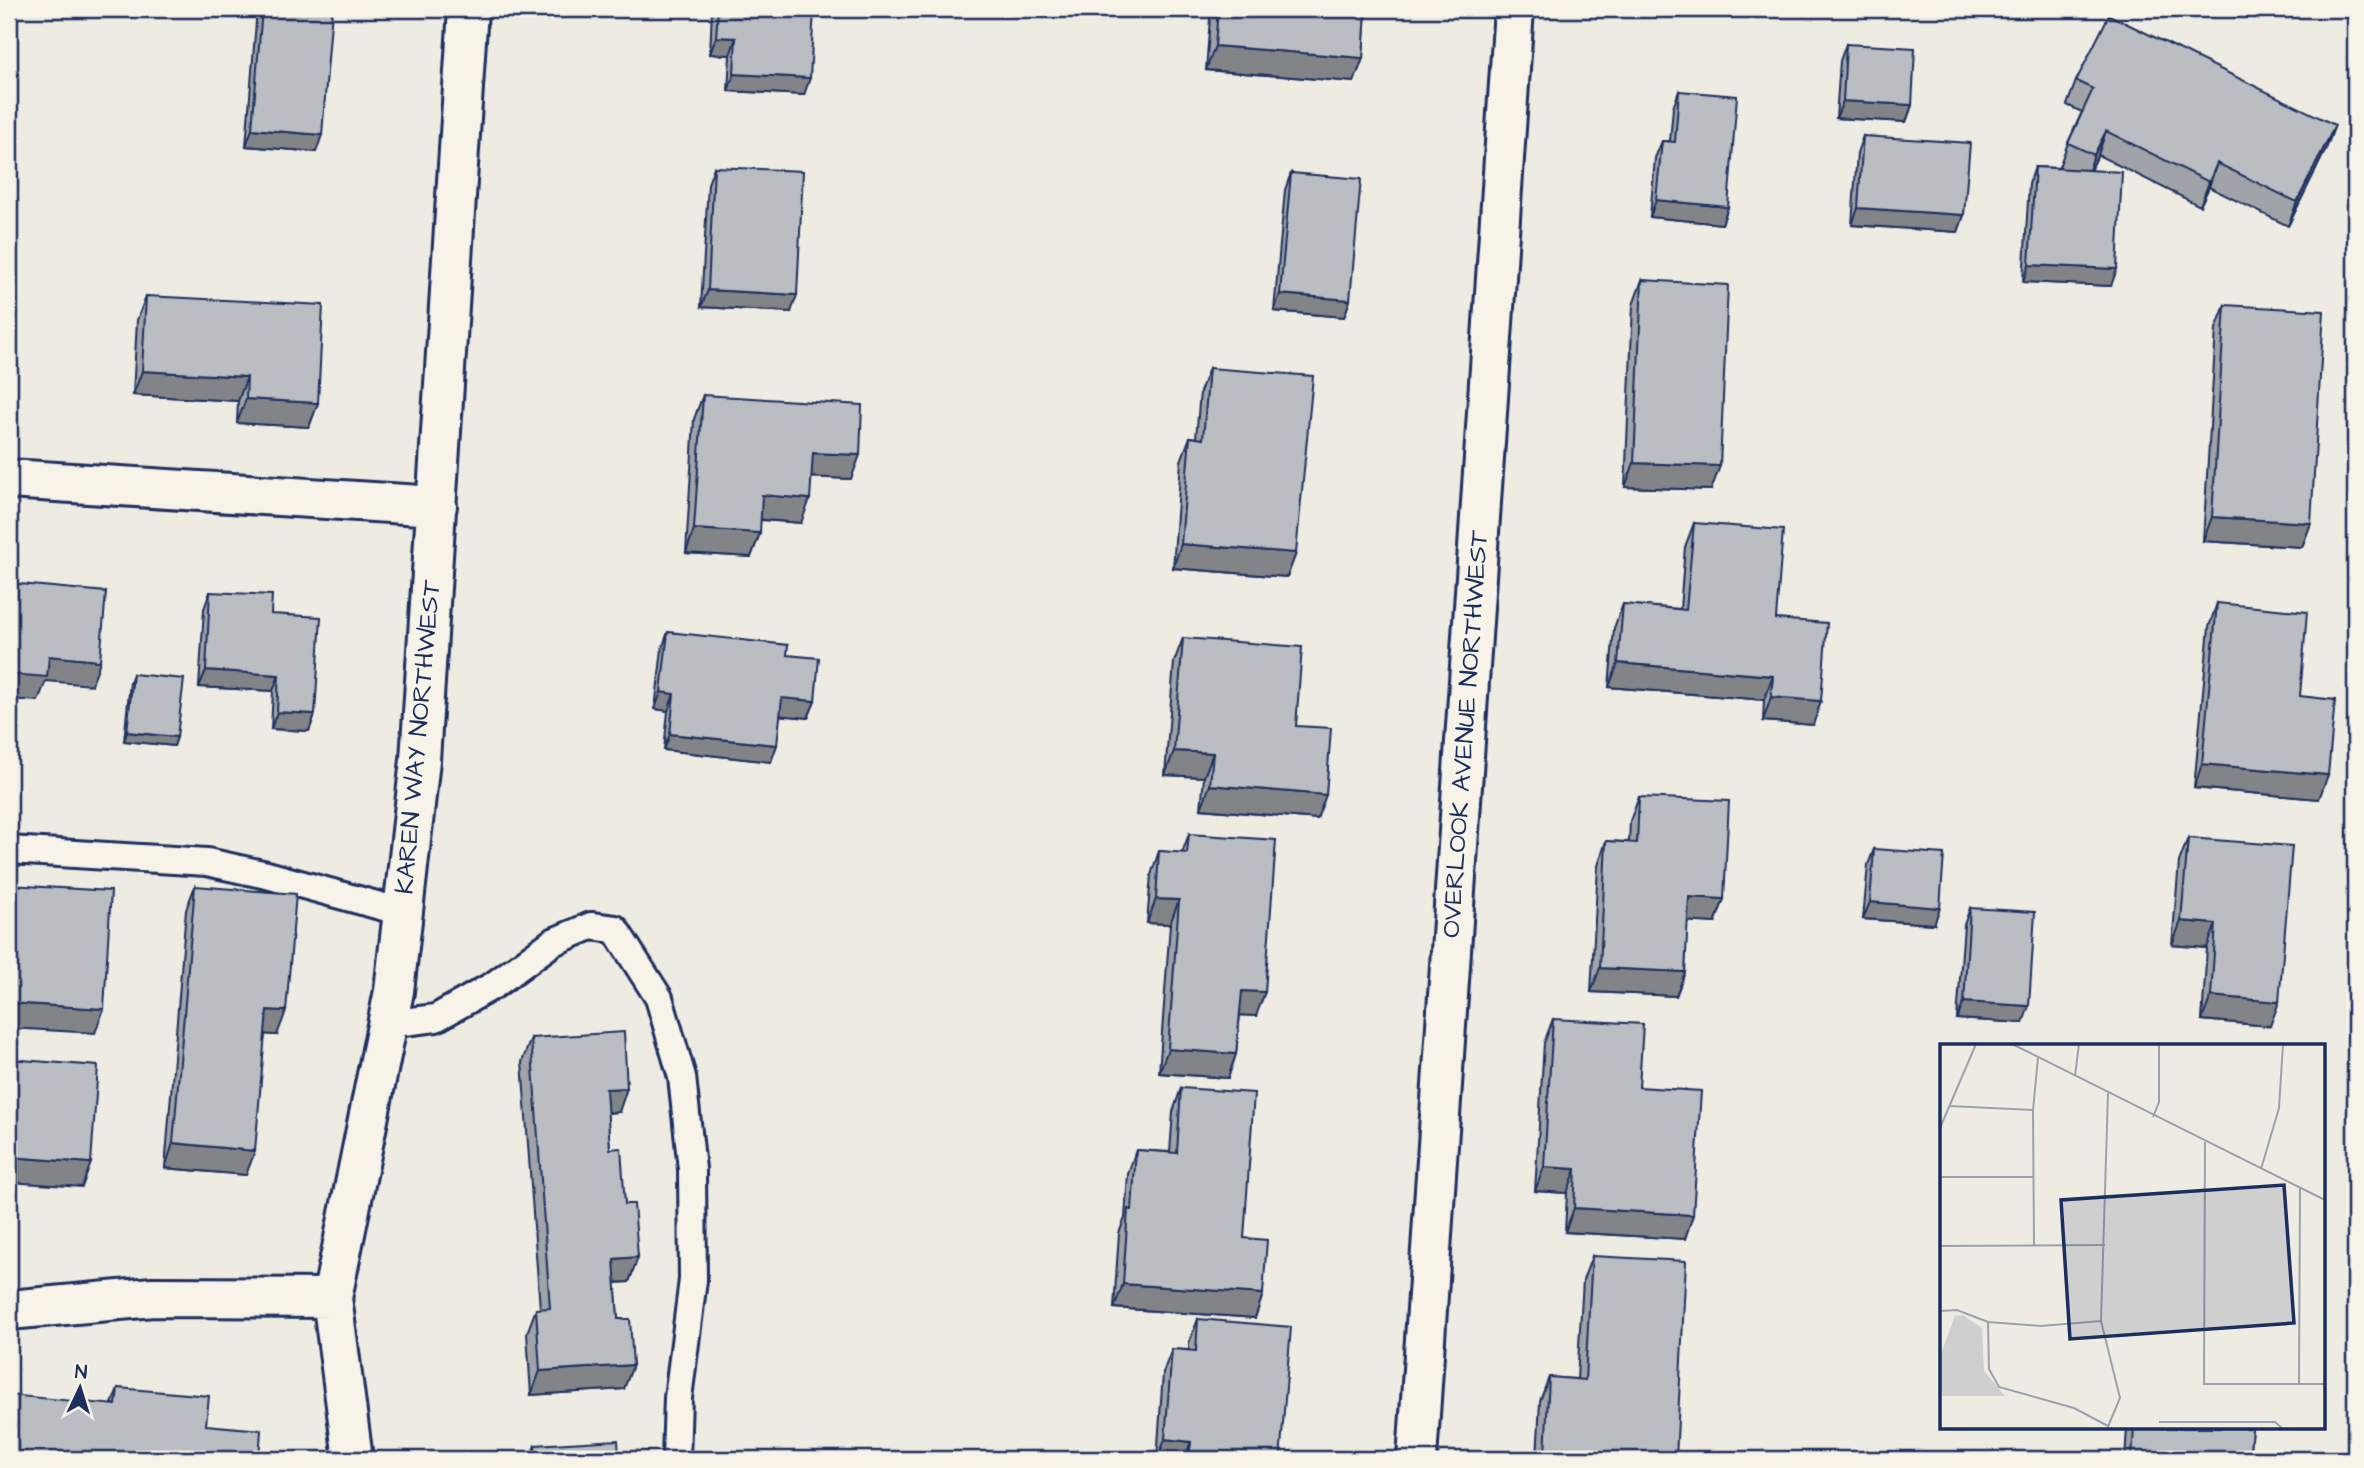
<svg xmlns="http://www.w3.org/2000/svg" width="2364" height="1468" font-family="'Architects Daughter',sans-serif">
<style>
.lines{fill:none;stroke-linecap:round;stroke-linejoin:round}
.service-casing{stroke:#1b2f5e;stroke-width:32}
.minor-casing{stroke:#1b2f5e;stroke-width:44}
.service{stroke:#f7f3e8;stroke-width:26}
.minor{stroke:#f7f3e8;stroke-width:38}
.wall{fill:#a0a3a7;stroke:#1b2f5e;stroke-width:2}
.shaded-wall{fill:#828488;stroke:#1b2f5e;stroke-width:2}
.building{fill:#babdc2;stroke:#1b2f5e;stroke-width:2}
.labels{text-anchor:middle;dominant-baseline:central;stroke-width:5;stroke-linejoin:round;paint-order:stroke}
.street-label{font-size:26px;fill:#1b2f5e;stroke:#f7f3e8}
.inset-road{fill:none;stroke:#9aa0ad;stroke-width:2}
.view{fill:#1b2f5e;fill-opacity:0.15;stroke:#1b2f5e;stroke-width:3.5}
.inset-edge{fill:none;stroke:#1b2f5e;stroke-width:3.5}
</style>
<rect width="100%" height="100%" fill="#eeebe2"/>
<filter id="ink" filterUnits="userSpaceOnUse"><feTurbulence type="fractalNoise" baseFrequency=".0143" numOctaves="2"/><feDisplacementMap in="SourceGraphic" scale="14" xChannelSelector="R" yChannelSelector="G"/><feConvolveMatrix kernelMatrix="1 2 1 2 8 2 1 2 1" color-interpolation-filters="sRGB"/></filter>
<g filter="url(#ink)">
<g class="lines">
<g class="service-casing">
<path id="service" d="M9,850L207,862L267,875L402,912
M387,1024L436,1018L494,985L553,942L591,926L615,929L659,998L682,1077L692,1169L693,1280L678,1398L676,1459"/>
</g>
<g class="minor-casing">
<path id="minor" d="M9,479L437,506
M9,1310L153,1297L332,1298
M353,1459L332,1298L394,991L420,760L468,9
M1417,1459L1514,9"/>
</g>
<use href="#service" class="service"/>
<use href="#minor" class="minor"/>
</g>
<path class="wall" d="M257,9H332L316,152L246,146Z
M712,9H814L804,95L728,91L730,55L710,54Z
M1214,9H1366L1363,58L1354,82L1206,70L1210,18Z
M1846,44L1912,105L1906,122L1836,118L1840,61Z
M2076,81L2326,149L2288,226L2209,187L2200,206L2098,155L2090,170L2111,286L2023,282L2029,184L2035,167L2062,168L2059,167L2068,143L2082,112L2067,105Z
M1679,91L1728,207L1722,224L1650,217L1655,158L1662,141H1670L1673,108Z
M1863,136L1964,215L1958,232L1852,225L1857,153Z
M714,167L791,312L701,307L708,184Z
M1291,173L1350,300L1344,317L1274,311L1285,190Z
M1642,280L1711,490L1625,487L1633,305Z
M146,296L318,403L309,427L237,423L238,401L133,395L137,320Z
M2225,305L2311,523L2302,547L2203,541L2216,329Z
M1209,368L1296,553L1287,577L1173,568L1181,461L1190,437L1196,438L1200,392Z
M703,395L851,479L811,477L801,523L760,520V533L751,557L686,553L694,419Z
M1694,523L1776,619L1813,725L1763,721L1764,700L1609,687L1614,628L1623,604L1680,609L1685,547Z
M210,592L271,614L315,714L309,731L271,729L273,691L199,687L204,609Z
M2217,603L2300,696L2319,799L2194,788L2209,627Z
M668,632L787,655L815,701L808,718L780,715L771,762L664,750L668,711L655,709L662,649Z
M1183,638L1296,726L1317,819L1201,809L1204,777L1165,775L1174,662Z
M133,674L177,737L174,746L124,741L130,682Z
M1639,797L1724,899L1715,923L1687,921L1685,972L1676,996L1591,992L1598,866L1606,841L1629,842L1630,821Z
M1189,834L1256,1016L1240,1015L1236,1054L1228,1078L1159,1073L1170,924L1147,923L1151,875L1159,851L1182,853Z
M2188,838L2270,1026L2202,1020L2207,948L2172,945L2179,862Z
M1874,849L1934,924L1863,919L1868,865Z
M195,886L277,1035L265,1034L246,1175L165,1168L186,910Z
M1970,908L2023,1023L1957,1019L1964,925Z
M1553,1019L1639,1087L1685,1239L1565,1232L1567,1193L1535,1191L1544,1043Z
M531,1038L619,1112L607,1113L610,1149L625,1204L638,1257L629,1282L615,1283L624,1389L531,1395L527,1333L536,1309H540L522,1062Z
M1181,1088L1244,1238L1263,1294L1255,1318L1114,1308L1119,1233L1125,1218L1128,1174L1136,1150L1170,1152L1173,1112Z
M1592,1256L1676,1459H1537L1540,1401L1549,1377L1577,1379L1583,1280Z
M1198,1319L1280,1459H1157L1163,1373L1172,1349L1189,1350V1343Z
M118,1388L206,1425L112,1404Z
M2127,1428H2252L2249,1459H2125Z
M535,1445L619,1459H530Z"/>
<path class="shaded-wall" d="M716,37L736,38L730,55L710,54Z
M1215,46L1363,58L1354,82L1206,70Z
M734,74L810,78L804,95L728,91Z
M1843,101L1912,105L1906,122L1836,118Z
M2335,125L2326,149L2288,226L2297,202Z
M252,129L322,135L316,152L246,146Z
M2106,131L2098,155L2086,179L2094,155Z
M2217,163L2209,187L2200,206L2209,182Z
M1656,200L1728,207L1722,224L1650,217Z
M1858,208L1964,215L1958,232L1852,225Z
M2029,265L2117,269L2111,286L2023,282Z
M708,290L797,295L791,312L701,307Z
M1280,294L1350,300L1344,317L1274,311Z
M142,371L247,377L238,401L133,395Z
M246,399L318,403L309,427L237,423Z
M813,453L860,455L851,479L804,477Z
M1634,463L1720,466L1711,490L1625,487Z
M762,495L810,499L801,523L753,519Z
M2212,517L2311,523L2302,547L2203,541Z
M694,529L760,533L751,557L686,553Z
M1181,544L1296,553L1287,577L1173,568Z
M49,656L100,661L92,685L46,681L38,701L9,699V674Z
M1618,663L1773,676L1764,700L1609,687Z
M206,670L279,675L273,691L199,687Z
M661,692L674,694L668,711L655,709Z
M1771,697L1821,701L1813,725L1763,721Z
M782,698L815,701L808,718L776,715Z
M277,712L315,714L309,731L271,729Z
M127,732L177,737L174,746L124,741Z
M670,734L777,745L771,762L664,750Z
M1174,751L1213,753L1204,777L1165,775Z
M2202,764L2328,775L2319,799L2194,788Z
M1210,785L1326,795L1317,819L1201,809Z
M1689,897L1724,899L1715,923L1680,921Z
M1156,899L1179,900L1170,924L1147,923Z
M1870,902L1940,908L1934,924L1863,919Z
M2181,921L2216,924L2207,948L2172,945Z
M1600,968L1685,972L1676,996L1591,992Z
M1242,991L1265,992L1256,1016L1233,1015Z
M2211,996L2279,1002L2270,1026L2202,1020Z
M1964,1002L2029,1006L2023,1023L1957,1019Z
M9,1003L104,1009L95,1033L9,1028Z
M267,1010L286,1011L277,1035L258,1034Z
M1168,1049L1236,1054L1228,1078L1159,1073Z
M627,1088L619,1112L597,1113L606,1089Z
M173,1143L255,1151L246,1175L165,1168Z
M9,1157L91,1163L82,1187L9,1182Z
M1544,1167L1576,1169L1567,1193L1535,1191Z
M1574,1208L1693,1215L1685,1239L1565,1232Z
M638,1257L629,1282L605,1283L614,1259Z
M1123,1284L1263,1294L1255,1318L1114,1308Z
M633,1365L624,1389L531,1395L540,1371Z
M1165,1439L1191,1442L1184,1459H1158Z
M1545,1455L1632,1459H1543Z"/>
<path class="building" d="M262,9H332L322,135L252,129Z
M718,9H814L810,78L734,74L736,38L716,37Z
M1218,9H1366L1363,58L1215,46Z
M2109,15L2335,125L2297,202L2217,163L2209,182L2106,131L2094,155L2068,143L2093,89L2076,81Z
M1846,44L1915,48L1912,105L1843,101Z
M1679,91L1737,96L1728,207L1656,200L1662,141L1675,142Z
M1863,136L1970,143L1964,215L1858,208Z
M714,167L803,171L797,295L708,290Z
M2035,167L2122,172L2117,269L2029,265Z
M1291,173L1361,179L1350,300L1280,294Z
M1642,280L1728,285L1720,466L1634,463Z
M146,296L323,305L318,403L246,399L247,377L142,371Z
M2225,305L2324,311L2311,523L2212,517Z
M1209,368L1313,376L1296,553L1181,544L1190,437L1203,439Z
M703,395L862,405L860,455L813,453L810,499L762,495L760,533L694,529Z
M1694,523L1783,530L1776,619L1827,623L1821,701L1771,697L1773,676L1618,663L1623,604L1686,610Z
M9,583L106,592L100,661L49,656L47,677L9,674Z
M210,592L272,595L271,614L321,617L315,714L277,712L279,675L206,670Z
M2217,603L2307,612L2300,696L2335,700L2328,775L2202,764Z
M668,632L788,645L787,655L819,658L815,701L782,698L777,745L670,734L674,694L661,692Z
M1183,638L1302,647L1296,726L1331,728L1326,795L1210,785L1213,753L1174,751Z
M133,674L184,679L177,737L127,732Z
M1639,797L1729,801L1724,899L1689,897L1685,972L1600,968L1606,841L1637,843Z
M1189,834L1276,840L1265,992L1242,991L1236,1054L1168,1049L1179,900L1156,899L1159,851L1187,853Z
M2188,838L2292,846L2279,1002L2211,996L2216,924L2181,921Z
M1874,849L1944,854L1940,908L1870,902Z
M9,885L111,891L104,1009L9,1003Z
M195,886L296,894L286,1011L267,1010L255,1151L173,1143Z
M1970,908L2035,912L2029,1006L1964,1002Z
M1553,1019L1643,1024L1639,1087L1701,1091L1693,1215L1574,1208L1576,1169L1544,1167Z
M624,1032L627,1088L606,1089L610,1149L621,1148L625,1204H634L638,1257L614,1259L618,1319H630L633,1365L540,1371L536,1309L550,1308L531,1038Z
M9,1059L98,1066L91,1163L9,1157Z
M1181,1088L1254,1093L1244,1238L1267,1240L1263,1294L1123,1284L1128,1209L1132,1210L1136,1150L1177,1153Z
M1592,1256L1686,1261L1676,1459H1632L1545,1455L1549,1377L1585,1380Z
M1198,1319L1291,1327L1280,1459H1189L1191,1442L1165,1439L1172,1349L1196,1351Z
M118,1388L209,1396L206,1425L261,1430L259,1459H9V1395L116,1405Z
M2134,1428H2252L2249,1459H2132Z
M618,1440L619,1459H536L535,1445Z"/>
</g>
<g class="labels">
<g class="street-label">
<text transform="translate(1465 734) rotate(-86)">OVERLOOK AVENUE NORTHWEST</text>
<text transform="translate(418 737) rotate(-85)">KAREN WAY NORTHWEST</text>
</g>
</g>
<g transform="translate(1940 1044)">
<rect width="385" height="385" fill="#eeebe2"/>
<path d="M23,271L42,284L44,327L65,352H0V312L15,272Z" fill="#cfcfcf"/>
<path class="inset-road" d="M72,0L385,156M135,32L139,0M9,62L93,66M213,73L219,58V0M0,84L36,0M265,98L264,340H385M321,125L339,64L343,0M0,133H94M94,201L93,66L98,14M0,202L165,201M0,267L17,266L48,278L101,282L161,277M48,278L49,325L59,343L134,364L168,382M359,340L360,144M219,378H335L343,385M167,385L180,354L161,277L168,49"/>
<path class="view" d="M344,141L354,279L130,295L121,156Z"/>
<rect width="385" height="385" class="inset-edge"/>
</g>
<rect width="2364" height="1468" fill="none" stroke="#f7f3e8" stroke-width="35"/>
<rect x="18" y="18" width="2329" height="1433" fill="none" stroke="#1b2f5e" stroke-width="2.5" filter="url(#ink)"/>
<g transform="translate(80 1388) rotate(4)" stroke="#f7f3e8" stroke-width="5" paint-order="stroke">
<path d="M0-5L12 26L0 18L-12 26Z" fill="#1b2f5e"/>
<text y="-10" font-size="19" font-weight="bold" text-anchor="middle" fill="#1b2f5e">N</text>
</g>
</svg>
